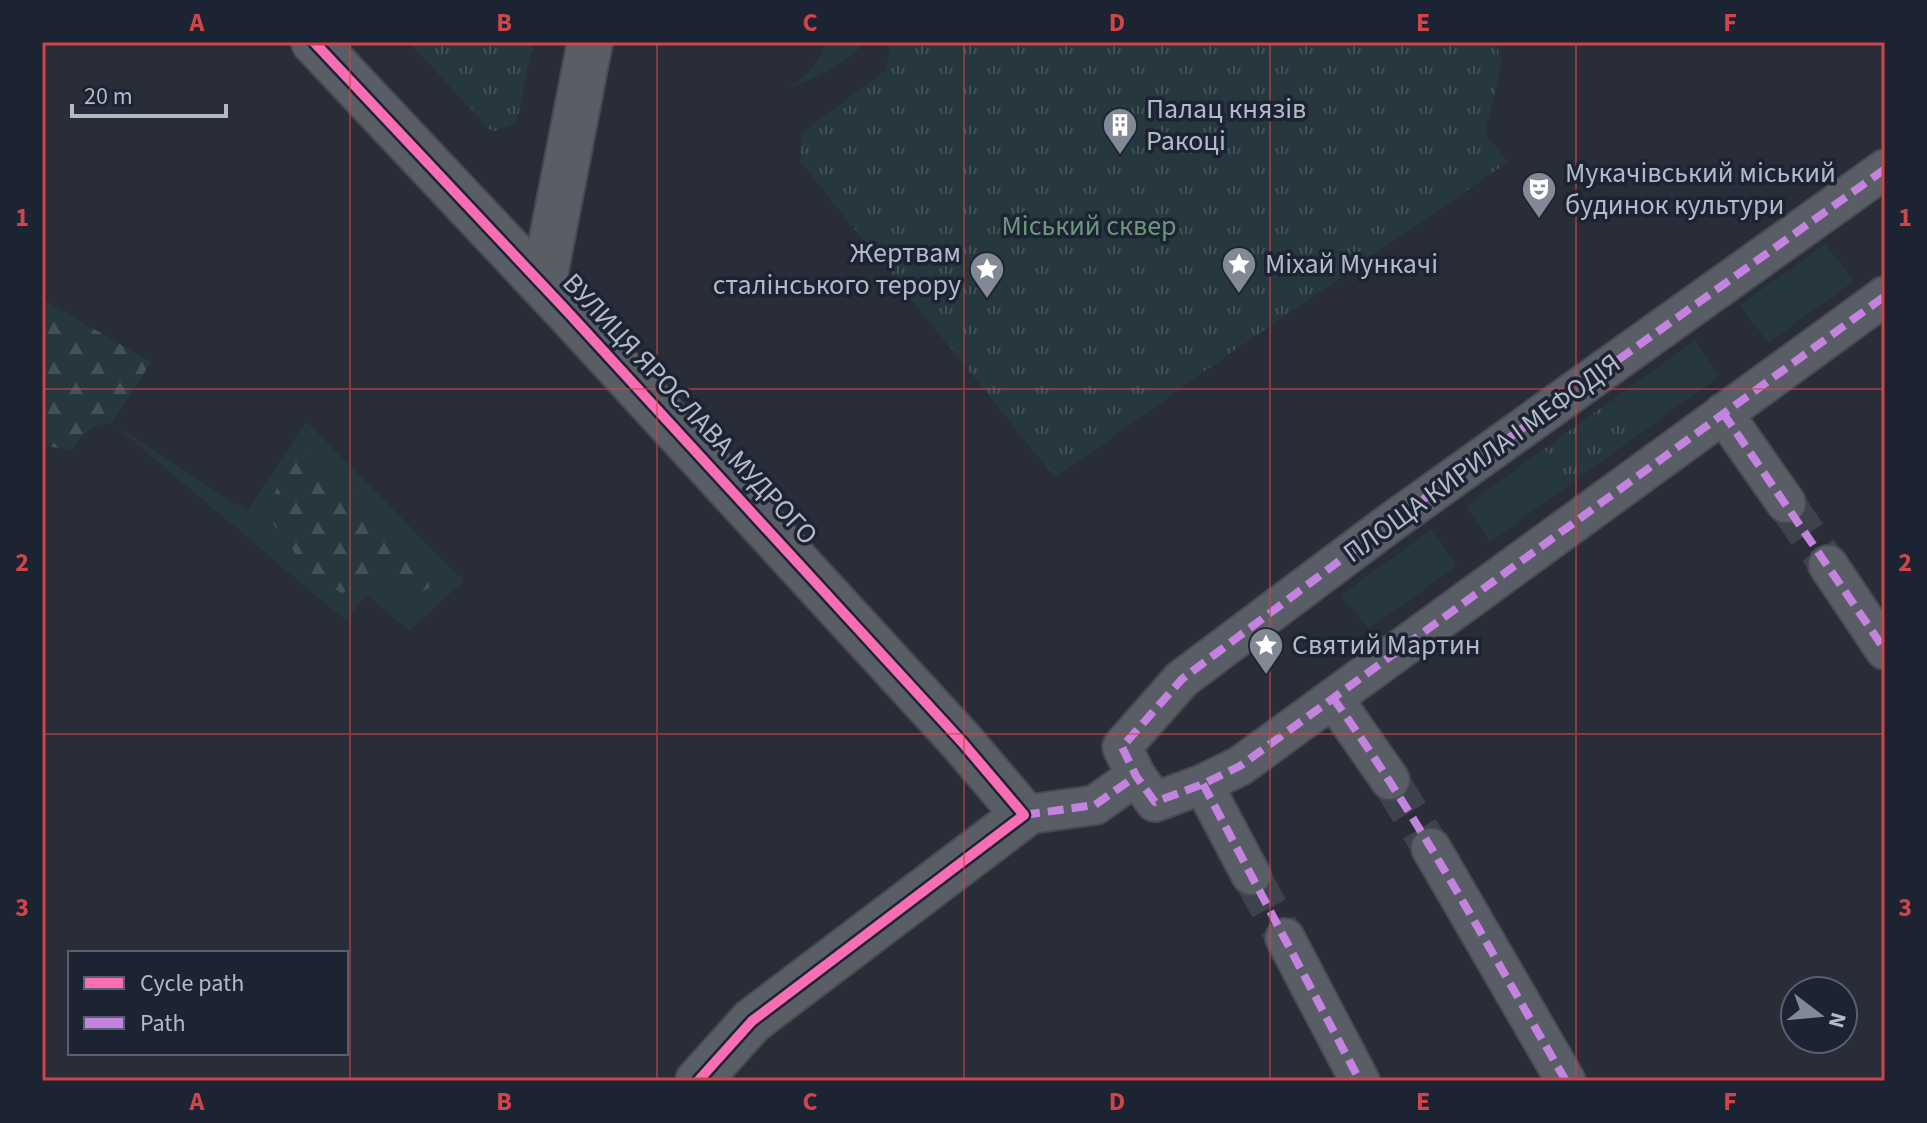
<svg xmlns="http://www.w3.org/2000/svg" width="1927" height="1123" font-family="'Source Sans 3',sans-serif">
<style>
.grass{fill:#26373d}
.forest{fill:url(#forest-firs)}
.park{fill:url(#park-tufts)}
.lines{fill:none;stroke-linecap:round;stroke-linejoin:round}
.pedestrian-tunnel{stroke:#3e424d;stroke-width:38;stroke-dasharray:38 19;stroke-linecap:butt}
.pedestrian-casing{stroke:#474a51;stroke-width:42}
.minor-casing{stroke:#474a51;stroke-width:48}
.tertiary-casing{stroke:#474a51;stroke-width:48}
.pedestrian{stroke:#595d65;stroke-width:38}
.minor{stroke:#595d65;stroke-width:44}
.tertiary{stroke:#595d65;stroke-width:44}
.quiet{stroke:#c483df;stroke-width:8;stroke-dasharray:16 8;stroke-linecap:butt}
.cycleway-casing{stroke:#1c2332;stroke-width:15}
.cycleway{stroke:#f96db3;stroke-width:10}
.grid{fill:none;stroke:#cf4548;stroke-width:2;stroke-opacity:0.55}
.labels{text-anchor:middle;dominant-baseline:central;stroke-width:7;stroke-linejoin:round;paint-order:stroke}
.poi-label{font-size:28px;fill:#b3b9c8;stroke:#1c2332;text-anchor:start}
.park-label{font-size:28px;fill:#699979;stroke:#1c2332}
.street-label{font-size:28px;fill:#b3b9c8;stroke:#1c2332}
.neatline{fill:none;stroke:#cf4548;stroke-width:3}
.grid-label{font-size:26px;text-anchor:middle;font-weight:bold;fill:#cf4548}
</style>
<defs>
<pattern id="forest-firs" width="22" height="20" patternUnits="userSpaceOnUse" patternTransform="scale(2)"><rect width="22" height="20" fill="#26373d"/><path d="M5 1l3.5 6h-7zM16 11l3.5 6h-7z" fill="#435258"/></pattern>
<pattern id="park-tufts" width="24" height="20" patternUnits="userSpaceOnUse" patternTransform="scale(2)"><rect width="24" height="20" fill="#26373d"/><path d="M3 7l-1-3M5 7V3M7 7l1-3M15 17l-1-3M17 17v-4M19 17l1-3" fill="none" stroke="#435258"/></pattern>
</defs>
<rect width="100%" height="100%" fill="#292d37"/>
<path class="grass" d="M825,42H866C844,65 818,77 788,88C807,76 820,64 825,42Z
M1825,244L1854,281L1768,343L1740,305Z
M1695,340L1720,376L1638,435L1612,400Z
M306,421L464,581L409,631L367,595L346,621L112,423L247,511Z
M1544,449L1569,485L1490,542L1466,506Z
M1431,530L1457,566L1369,629L1341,595Z"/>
<path class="forest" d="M42,299L151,362L112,423C92,424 82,434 72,451L42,445Z
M307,447L325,473L354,489L363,513L385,523L409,556L429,570V588L413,596L394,595L387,569L377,576L363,577L358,586L342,593C314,579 293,562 286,530L276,528L269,516C275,487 284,467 307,447Z"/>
<path class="park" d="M409,42H533L517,122L492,132Z
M891,42H1495L1502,62L1485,133L1508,162L1222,359L1055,478L800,161L803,132L886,70Z
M1612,400L1638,435L1569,485L1544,449Z"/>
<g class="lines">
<path class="pedestrian-tunnel" d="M1786,503L1828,565
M1390,780L1431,848
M1251,875L1285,938"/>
<g class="pedestrian-casing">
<path id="pedestrian" d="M1885,169L1390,523L1182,679L1122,747L1136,776L1155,802L1203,784L1240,766L1885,296
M1723,413L1786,503
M1828,565L1885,650
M1333,698L1390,780
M1203,784L1251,875
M1024,815L1095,805L1136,776
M1431,848L1566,1081
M1285,938L1360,1081"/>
</g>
<g class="minor-casing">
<path id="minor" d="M543,285L590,42"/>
</g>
<g class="tertiary-casing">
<path id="tertiary" d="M314,42L565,309L962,742L1024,815L752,1021L698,1081"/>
</g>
<use href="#pedestrian" class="pedestrian"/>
<use href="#minor" class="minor"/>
<use href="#tertiary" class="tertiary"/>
<path class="quiet" d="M1885,169L1390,523L1182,679L1122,747L1136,776L1155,802L1203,784L1240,766L1885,296
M1723,413L1885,650
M1333,698C1420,819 1491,952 1566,1081
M1203,784L1360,1081
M1024,815L1095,805L1136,776"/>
<g class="cycleway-casing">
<path id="cycleway" d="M314,42L565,309L962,742L1024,815L752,1021L698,1081"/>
</g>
<use href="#cycleway" class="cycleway"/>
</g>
<path class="grid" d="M350,42V1081M657,42V1081M964,42V1081M1270,42V1081M1576,42V1081M42,389H1885M42,734H1885"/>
<defs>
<g id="building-pin" transform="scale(1.8)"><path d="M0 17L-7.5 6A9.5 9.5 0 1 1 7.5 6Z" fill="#838895" stroke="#1c2332"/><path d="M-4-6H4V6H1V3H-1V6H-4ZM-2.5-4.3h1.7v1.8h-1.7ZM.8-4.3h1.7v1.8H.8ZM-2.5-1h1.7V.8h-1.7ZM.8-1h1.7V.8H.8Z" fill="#fff"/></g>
<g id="theatre-pin" transform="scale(1.8)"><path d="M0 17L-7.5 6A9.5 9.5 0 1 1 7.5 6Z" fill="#838895" stroke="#1c2332"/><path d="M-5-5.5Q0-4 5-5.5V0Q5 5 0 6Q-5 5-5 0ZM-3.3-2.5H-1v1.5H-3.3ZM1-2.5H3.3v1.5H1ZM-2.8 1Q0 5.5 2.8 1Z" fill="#fff"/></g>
<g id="sight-pin" transform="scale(1.8)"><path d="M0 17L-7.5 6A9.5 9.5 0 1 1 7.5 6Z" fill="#838895" stroke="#1c2332"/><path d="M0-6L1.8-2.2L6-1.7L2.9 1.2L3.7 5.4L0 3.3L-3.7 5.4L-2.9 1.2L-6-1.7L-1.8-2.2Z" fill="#fff"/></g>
</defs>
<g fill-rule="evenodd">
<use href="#building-pin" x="1120" y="125"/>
<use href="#theatre-pin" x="1539" y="189"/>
<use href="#sight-pin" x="1239" y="264"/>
<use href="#sight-pin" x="987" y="269"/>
<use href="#sight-pin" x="1266" y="645"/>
</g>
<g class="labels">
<g class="poi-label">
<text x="1146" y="109">Палац князів<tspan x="1146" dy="32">Ракоці</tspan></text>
<text x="1565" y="173">Мукачівський міський<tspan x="1565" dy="32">будинок культури</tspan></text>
<text x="961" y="253" text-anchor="end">Жертвам<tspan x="961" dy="32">сталінського терору</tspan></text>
<text x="1265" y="264">Міхай Мункачі</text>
<text x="1292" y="645">Святий Мартин</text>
</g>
<g class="park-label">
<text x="1089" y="226">Міський сквер</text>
</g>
<g class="street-label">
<text transform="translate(690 409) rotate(47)">ВУЛИЦЯ ЯРОСЛАВА МУДРОГО</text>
<text transform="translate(1482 458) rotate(-36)">ПЛОЩА КИРИЛА І МЕФОДІЯ</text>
</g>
</g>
<rect width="1927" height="1123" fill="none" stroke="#1c2332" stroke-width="88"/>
<rect x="68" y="951" width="280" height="104" fill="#1c2332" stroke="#585f6e" stroke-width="2"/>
<rect x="84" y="977" width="40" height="12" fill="#f96db3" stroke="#585f6e" stroke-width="2"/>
<text x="140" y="991" font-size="24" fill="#b3b9c8">Cycle path</text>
<rect x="84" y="1017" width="40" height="12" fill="#c483df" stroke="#585f6e" stroke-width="2"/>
<text x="140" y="1031" font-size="24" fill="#b3b9c8">Path</text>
<g transform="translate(1819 1015) rotate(106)"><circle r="38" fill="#1c2332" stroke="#585f6e" stroke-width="2"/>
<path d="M0-6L14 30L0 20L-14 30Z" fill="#838895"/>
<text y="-12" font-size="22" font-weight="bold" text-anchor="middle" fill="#b3b9c8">N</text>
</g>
<path d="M72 104v12h154v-12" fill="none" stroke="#b3b9c8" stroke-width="4"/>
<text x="84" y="104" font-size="24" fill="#b3b9c8" stroke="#1c2332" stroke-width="6" paint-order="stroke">20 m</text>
<rect x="44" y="44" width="1839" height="1035" class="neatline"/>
<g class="grid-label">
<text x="197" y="31">A</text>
<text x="504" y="31">B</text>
<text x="810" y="31">C</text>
<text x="1117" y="31">D</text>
<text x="1423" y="31">E</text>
<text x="1730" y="31">F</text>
<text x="22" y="226">1</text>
<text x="1905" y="226">1</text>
<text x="22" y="571">2</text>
<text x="1905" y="571">2</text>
<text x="22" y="916">3</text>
<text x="1905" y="916">3</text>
<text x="197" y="1110">A</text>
<text x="504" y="1110">B</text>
<text x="810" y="1110">C</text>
<text x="1117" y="1110">D</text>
<text x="1423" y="1110">E</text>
<text x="1730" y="1110">F</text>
</g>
</svg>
